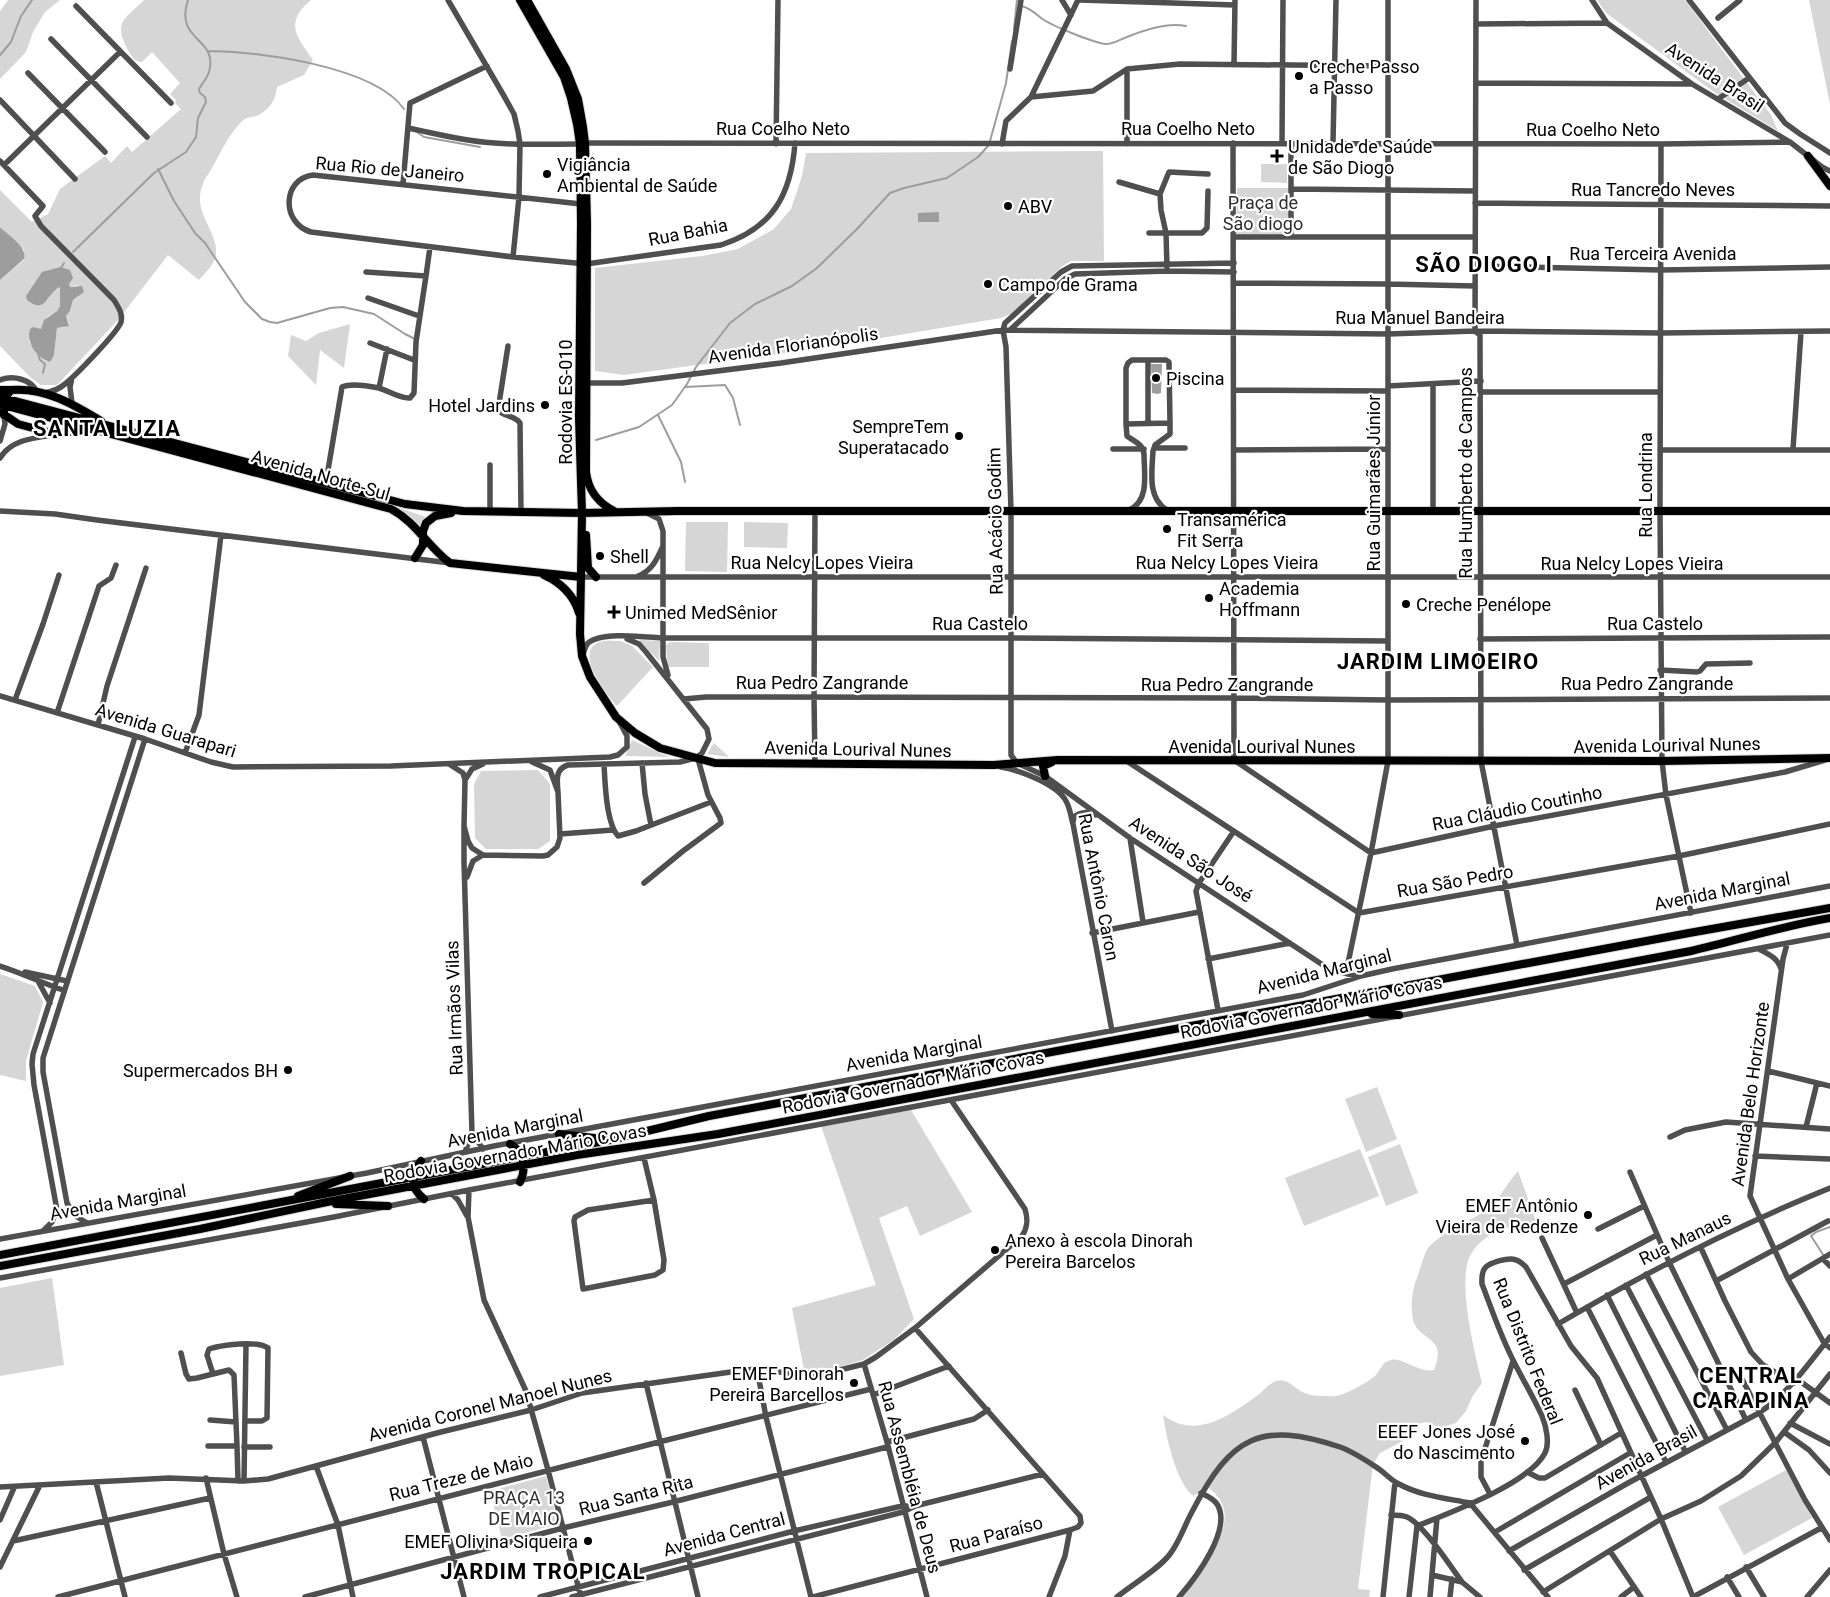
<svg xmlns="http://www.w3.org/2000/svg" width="1830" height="1597" font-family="Roboto,sans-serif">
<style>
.green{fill:#d6d6d6;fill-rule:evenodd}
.water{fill:#9d9d9d}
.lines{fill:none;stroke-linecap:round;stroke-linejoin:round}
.stream{stroke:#9d9d9d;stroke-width:2}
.major-casing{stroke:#dbdbdb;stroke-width:10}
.minor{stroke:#4f4f4f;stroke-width:5.5}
.major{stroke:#000;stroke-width:8}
.poi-dot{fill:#000;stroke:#fff;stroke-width:2}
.labels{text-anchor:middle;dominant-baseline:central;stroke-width:4.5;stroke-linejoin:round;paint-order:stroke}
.poi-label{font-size:18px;fill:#000;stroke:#fff;text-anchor:start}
.street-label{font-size:18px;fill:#000;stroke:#fff}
.park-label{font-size:18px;fill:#2d2d2d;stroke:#fff}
.district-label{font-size:22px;font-weight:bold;letter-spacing:1px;fill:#000;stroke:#fff}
</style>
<rect width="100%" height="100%" fill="#fff"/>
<path class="green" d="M8,0H60L45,12L33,32L26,52L0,79V11Z
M144,0H311C284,23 296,36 313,60L304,75L277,87C276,100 268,112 256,116C252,117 248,117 245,119C231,129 219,156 211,170C208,175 204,179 203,184C191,212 218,230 216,254C215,264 205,273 199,280L168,255L118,320L57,385H41L31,378L0,346V280L24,260V250L0,227V190L32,222L48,214L60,189L105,156L111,163L127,146L132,152L181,109L175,103L176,100L170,94L180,83L152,52L142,62C134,62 132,57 128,50C113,22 124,20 144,0ZM60,267L70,287L78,285V297L73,300L70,311L66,316L69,324L65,327L57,328L54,355L36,352L29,342L33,327L41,330L47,317L57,311L60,306V287L50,295L47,301V271Z
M1597,0H1685L1771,115L1778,131L1714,92L1606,13Z
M1809,0H1830V104Z
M1103,151L1104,261H1071L1061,267L1016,312L1001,318L821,348L624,375L595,371V268L702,256L738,249L774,229L791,209L802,176L806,153Z
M1261,164H1287V183L1261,182Z
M1237,188H1290V236H1236Z
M350,324L344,368L320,350L316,385L288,356L291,335L306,341L319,333Z
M396,507L426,517L419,527Z
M686,522H728L727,572L685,571Z
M744,522L788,523L787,548L744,547Z
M639,640L660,641L659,661Z
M620,641L631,645L653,667L617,706C607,695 572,651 600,642C605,640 614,641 620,641Z
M670,642L709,643V667H668L666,645Z
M632,740L669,757L625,756Z
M714,743L729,757L707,754Z
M538,770L550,784V841L538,849H486L475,838L474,784L481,771Z
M0,974L35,986L43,1002L26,1061V1081L0,1075Z
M1377,1087L1397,1139L1366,1152L1345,1099Z
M911,1110L972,1212L920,1236L907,1206L879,1218L914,1319L895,1339L863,1360L827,1371L804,1370L792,1308L876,1285L821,1126Z
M1400,1144L1418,1193L1386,1206L1368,1157Z
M1360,1149L1379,1196L1304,1226L1285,1178Z
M1518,1171L1540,1233L1526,1224C1504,1228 1484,1233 1471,1254C1456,1279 1475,1354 1482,1383L1472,1397L1466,1411L1456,1423L1440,1428L1426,1422L1413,1425L1401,1442L1380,1453L1373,1464L1358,1589L1370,1590L1369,1597H1183C1197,1577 1233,1532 1223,1507C1221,1499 1215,1493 1209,1488L1193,1496C1176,1482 1166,1436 1163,1415C1196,1440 1229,1416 1258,1395C1264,1390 1268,1384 1276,1381C1286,1378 1291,1385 1299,1390C1306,1395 1315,1396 1324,1396C1329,1396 1335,1397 1340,1395C1348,1393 1370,1381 1376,1375C1381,1369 1382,1362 1391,1360C1404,1357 1416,1373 1434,1370C1448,1335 1419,1342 1413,1320C1410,1305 1412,1289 1418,1275C1421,1267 1423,1257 1427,1250C1435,1235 1473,1221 1487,1209C1500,1199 1507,1183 1518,1171Z
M52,1278L64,1365L0,1376V1288Z
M1786,1470L1812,1518L1744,1555L1718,1507Z
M546,1476L558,1524L502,1539L490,1491Z"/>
<path class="water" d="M939,212V222H918V213Z
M0,227C8,235 28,247 24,259L0,280Z
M60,267L70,270L73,278L69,284L70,287L82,286L84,292L73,300L70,311L66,316L69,326L57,328L54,355L50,362C36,357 26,343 30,329L33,327L41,329L44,320L57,311L60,306V287C46,294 46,315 27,300L26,296L42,272Z
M1151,364H1162L1161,393L1158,394L1152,393Z"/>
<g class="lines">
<path class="stream" d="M1022,6C1031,9 1035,13 1041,18C1052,26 1092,42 1105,44C1111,45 1121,39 1127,37C1144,30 1168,22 1186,26
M1014,29L1017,0
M207,51C257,51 374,66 404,109
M0,55L11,42L21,16L32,0
M417,132L424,137L480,147
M990,141L1006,83L1012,41
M158,169L174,201L195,233L205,243L245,302L262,319L270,322L277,323L330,308L343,307L374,314L405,334L415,339
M73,252L154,173L186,152L196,137L198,118L206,102L205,97L200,93L199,89C202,84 207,78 209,72C219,37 174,42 188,0
M61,268L64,263
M38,353L40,360L45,364L43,373
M685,387L725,385L733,398L740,425
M658,415L681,462L685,482
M596,440L639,427L672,405L687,384L696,367L730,323L755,304L792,286L817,268L857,229L890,193L904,188L947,178L978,157L988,146
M1824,1256L1811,1236L1816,1232L1830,1227"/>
<g class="major-casing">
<path id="major" d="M520,0L564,77L571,98L577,124L580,144L581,223L579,418L582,513L580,634L582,656L590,677L616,717L635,733L660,748L715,763L994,765L1058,760L1662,761L1830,758
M527,0L566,69L578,99L583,127L585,143L587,224L586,472C588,489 598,503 614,511
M1808,156L1830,186
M0,390H11
M0,397L405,504L463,511L582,513L678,511H1830
M0,404L391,509C416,522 428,547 450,563L581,577
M2,413L18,424L55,434L90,429
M4,415C4,406 4,397 11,390C44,387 73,404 101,421
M586,535L588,568L596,577
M415,558L423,545V531L426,523L435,516L451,513
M544,575C560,582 574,595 579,613
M1045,776L1043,766L1052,762
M1372,1014L1399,1015
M559,1134L603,1139
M510,1144C524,1152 527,1167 520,1182
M421,1161C411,1175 410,1188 424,1199
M298,1196L350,1176
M336,1204L388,1206
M0,1255L610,1140L709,1116L1689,933L1830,908
M0,1266L200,1229L327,1202L577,1155L718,1134L1691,951C1738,940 1783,926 1830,918"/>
</g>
<path class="minor" d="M448,0L504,96L514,114L518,131L520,144L519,197L513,257
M1062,0L1071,15
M1080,0L1235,5
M1476,0L1475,331L1480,335L1481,761L1517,945
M1592,0L1607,23L1692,84L1790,142L1822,167L1830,171
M1689,0L1785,123L1800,134L1830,153
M76,6L171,103
M1718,18L1740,0
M1476,24L1607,23
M51,39L147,137
M1234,65L1235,0
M1010,69L1021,0
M28,73L105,152
M1476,83L1692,84
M1031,97L1093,91L1127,69L1180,64L1387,66
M1718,99L1749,78
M0,100L75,179
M408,128C428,132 448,137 468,140C505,146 543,144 580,144
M585,143L1661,144L1790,142
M1233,143L1234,760L1371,853L1494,826L1785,772L1825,760
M1282,143L1283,0
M1291,143V237
M1333,143L1336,0
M776,144L778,0
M1002,144L1006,121L1031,97L1078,0
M1127,144V69
M1661,144L1660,510L1662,761L1666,795L1691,913
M0,161L43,206L35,216L41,226L114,300C118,307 123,313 121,322C118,332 76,375 65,384C59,389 52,392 44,393
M4,165L120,52
M1119,182L1160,194
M403,184L410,103L487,66
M1291,189L1475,191
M1475,203L1830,206
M581,204L313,175C282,179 281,223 311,232L513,257L586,264L721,245C773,228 791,195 795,143
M1149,233H1166L1161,210L1160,194L1169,172L1208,174
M1234,237H1475
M1234,263L1072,266L1061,272L1005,323L1003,330L1006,347L1011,511V755L1017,763L1045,776L1130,838L1329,969L1356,976
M1475,266L1661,270L1830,267
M1167,267L1166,233H1202L1207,228L1208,191
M426,276L430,247
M1234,283L1387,284L1475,286
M368,298L419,316
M1010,330L1065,279L1075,274L1167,271L1234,272
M370,343L414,360
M508,346L498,410C503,417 515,415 520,423L521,512
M72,378L70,387L72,403
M0,380C13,375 31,379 37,392
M586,383H622L781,363L1003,330L1388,334L1475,331L1661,333L1830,331
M1433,384V510
M1388,386L1481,381
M379,388L387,349
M1235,390L1388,391
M1481,392H1660
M1148,423V360
M1126,424V368L1128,363L1132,360H1166L1169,362L1170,423
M0,441L5,424L4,415
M1154,448H1185
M1113,449H1144
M1793,449L1801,332
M1235,450L1388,449
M1660,450H1830
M0,458C11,440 33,438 53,435
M326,482L342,387C351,383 369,386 379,388C389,391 400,399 410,398L414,393L416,342L426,276L366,272
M1129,510C1150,501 1144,473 1144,454C1143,444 1135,442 1127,436L1126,424L1170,423V434L1155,445L1153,451C1152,472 1147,498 1167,510
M0,511L55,514L97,520L450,563
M815,511L814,697L815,764
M490,512V465
M647,513L659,519L663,531V657L668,675
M638,576C652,571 657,559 663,546
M581,577H626
M624,577H1830
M1480,639L1830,637
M583,654C585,650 585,646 588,643C602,631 645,637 663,638H1011L1388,641
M1660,670L1697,672L1700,671L1706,664L1750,663
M0,696L145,739L211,762L233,767L391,766L610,757L618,755L627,747V736L620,723
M684,699L706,697L1235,698L1388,700L1830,698
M15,700L43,624L59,575
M57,713L99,586L111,578L116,565
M98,725L107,686L146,568
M185,753L199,715L221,535
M1125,760L1359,913L1679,856L1830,824
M642,763L645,794L651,825
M449,764L463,773L465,780L464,826L468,841L472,848L483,855L543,856L548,855L557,847L560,838L558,792L550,770L532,762
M604,764C605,782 606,823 618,836L636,831L711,802
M1001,767C1019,770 1057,784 1066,801C1070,808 1071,817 1073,824L1112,1031
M465,780L472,769L483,764
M558,792C557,780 555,769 568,765L680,762L696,758L702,753L709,739L707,729L646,652L639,644L627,639
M1073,822L1074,817C1080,811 1089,812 1096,815
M464,826V862L472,1133L465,1152
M560,834L613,830
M1130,838L1143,922
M467,877L473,861L483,855
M644,883L683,851L721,823L720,818L708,795L698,759
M1092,933L1199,912
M1787,944L1783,959L1750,1196L1788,1279L1824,1343L1830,1348
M1759,949C1768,954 1778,958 1781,969
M1208,959L1290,943
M0,966C22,973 42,983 63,990
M25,972L67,981
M1337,972L1343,969L1348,963L1371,853L1388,761V0
M39,983L50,1003
M1218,1010L1196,891L1199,883L1234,831
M1768,1071L1830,1086
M1806,1127L1817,1083
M472,1133L483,1149
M1670,1137L1685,1130L1726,1122L1830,1129
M1755,1156L1830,1159
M644,1158L654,1200L664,1260L663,1270L655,1275L583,1289L574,1221L575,1217L588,1210L654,1200
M1630,1172L1669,1262L1746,1420
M469,1190L468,1217L484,1300L526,1391L548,1470L581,1597
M452,1194L458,1200L467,1216
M87,1223L74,1215L67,1203L43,1072V1058L145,739
M1598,1229L1644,1206
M43,1231L52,1222L57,1210L34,1085L32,1064L33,1054L135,737
M1542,1238L1577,1313
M0,1239L367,1173L494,1146L1303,995L1361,976L1392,969L1830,886
M1701,1248L1725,1301L1751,1352L1763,1365L1794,1383
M1823,1259L1830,1266
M1646,1274L1727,1430
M0,1278L334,1217L469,1190L1830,935
M1788,1279L1830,1254
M1716,1281L1828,1221
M1564,1284L1657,1235
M1626,1285L1707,1440
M1607,1295L1685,1451
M1587,1307L1666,1462
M1558,1324C1645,1273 1736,1226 1830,1188
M915,1328L1080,1516L1081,1523L1078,1527L1070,1530L1065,1556L1049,1597
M181,1353L186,1374L189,1379L197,1378L229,1370L234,1375L237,1446H208
M864,1364L887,1442L927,1597
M757,1369L766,1417L811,1597
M213,1374L207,1355L209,1349C221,1345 258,1340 268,1348L267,1418L262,1421H246
M1741,1377L1805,1500L1830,1540
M1797,1379L1830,1403
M646,1383L698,1597
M1575,1390L1601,1445
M873,1395L949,1366
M210,1420L236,1422
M1790,1423L1830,1444
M1784,1432L1809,1450L1830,1473
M423,1437L464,1597
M887,1442L974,1419L988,1410
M237,1446L238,1481
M244,1447H270
M316,1466L338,1525L353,1597
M1527,1472L1539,1478H1545L1621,1433
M206,1478L224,1554L237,1597
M244,1481L246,1344
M96,1482L125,1597
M0,1487L169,1478L244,1481L268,1479L437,1433L531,1410L582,1393L745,1370L757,1369L802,1375H820L864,1364L876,1357L915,1328L1022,1236C1028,1227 1028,1219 1025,1209L951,1100
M1490,1494L1481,1477V1461L1513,1361
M1470,1503L1548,1597
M1391,1515C1396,1515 1402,1515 1407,1517C1423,1524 1451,1567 1462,1582
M0,1520L14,1488
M1495,1532L1630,1453
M13,1541L210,1498
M1509,1551L1628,1483L1759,1413C1789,1393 1808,1364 1830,1337
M1610,1551L1641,1597
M0,1567L40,1485
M1746,1567L1764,1597
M1524,1570L1651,1497
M1432,1575L1462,1582L1480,1597
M1727,1577L1739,1597
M1543,1592L1661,1519L1701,1501L1741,1476L1775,1443L1830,1374
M58,1597L659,1442L871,1389
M305,1597L563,1528L673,1502L887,1447
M540,1597L794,1531L902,1506H913
M572,1597L903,1512L915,1506L1043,1474
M813,1597L1070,1530
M1117,1597C1133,1584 1159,1569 1170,1554C1180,1541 1185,1524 1193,1510C1231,1437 1260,1420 1340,1447C1354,1452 1367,1461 1379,1469C1386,1474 1391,1480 1397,1483C1420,1496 1445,1498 1470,1503
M1179,1597C1195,1579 1233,1529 1217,1504C1213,1498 1207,1496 1201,1493
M1383,1597L1395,1482
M1409,1597L1417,1526C1449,1513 1529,1484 1545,1453C1550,1443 1546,1426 1542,1416C1534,1398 1523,1380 1514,1362C1501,1337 1492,1310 1482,1284C1482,1279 1481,1273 1485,1268C1490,1262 1509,1257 1516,1260C1520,1261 1523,1264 1526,1267L1571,1346L1597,1378L1661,1519L1693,1597
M1430,1597L1437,1518
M1450,1597L1452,1579
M1621,1597L1634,1587
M1693,1597L1821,1528
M1807,1597L1830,1570"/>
<use href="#major" class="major"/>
</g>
<g class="poi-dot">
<circle cx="1299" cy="76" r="5"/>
<path d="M1274.5 148.5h5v5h5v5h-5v5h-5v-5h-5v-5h5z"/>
<circle cx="547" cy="174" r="5"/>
<circle cx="1008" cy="206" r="5"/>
<circle cx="988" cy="284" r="5"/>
<circle cx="1156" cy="378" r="5"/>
<circle cx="545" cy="405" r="5"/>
<circle cx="959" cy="436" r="5"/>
<circle cx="1167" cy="529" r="5"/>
<circle cx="600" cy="556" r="5"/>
<circle cx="1209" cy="598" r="5"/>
<circle cx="1406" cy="604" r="5"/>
<path d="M611.5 604.5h5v5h5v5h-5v5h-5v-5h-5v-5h5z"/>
<circle cx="288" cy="1070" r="5"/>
<circle cx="1588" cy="1215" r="5"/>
<circle cx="995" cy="1250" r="5"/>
<circle cx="854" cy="1383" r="5"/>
<circle cx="1525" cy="1441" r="5"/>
<circle cx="588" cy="1541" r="5"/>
</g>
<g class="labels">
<g class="poi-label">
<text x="1309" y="66">Creche Passo<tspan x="1309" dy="21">a Passo</tspan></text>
<text x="1288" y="146">Unidade de Saúde<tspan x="1288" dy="21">de São Diogo</tspan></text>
<text x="557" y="164">Vigiância<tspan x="557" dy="21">Ambiental de Saúde</tspan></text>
<text x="1018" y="206">ABV</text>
<text x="998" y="284">Campo de Grama</text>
<text x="1166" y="378">Piscina</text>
<text x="535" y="405" text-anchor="end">Hotel Jardins</text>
<text x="949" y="426" text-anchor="end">SempreTem<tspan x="949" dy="21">Superatacado</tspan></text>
<text x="1177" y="519">Transamérica<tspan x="1177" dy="21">Fit Serra</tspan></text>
<text x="610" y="556">Shell</text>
<text x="1219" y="588">Academia<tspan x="1219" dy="21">Hoffmann</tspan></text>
<text x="1416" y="604">Creche Penélope</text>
<text x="625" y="612">Unimed MedSênior</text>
<text x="278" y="1070" text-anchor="end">Supermercados BH</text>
<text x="1578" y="1205" text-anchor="end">EMEF Antônio<tspan x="1578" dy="21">Vieira de Redenze</tspan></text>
<text x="1005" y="1240">Anexo à escola Dinorah<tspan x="1005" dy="21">Pereira Barcelos</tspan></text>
<text x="844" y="1373" text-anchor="end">EMEF Dinorah<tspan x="844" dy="21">Pereira Barcellos</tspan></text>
<text x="1515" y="1431" text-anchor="end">EEEF Jones José<tspan x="1515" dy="21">do Nascimento</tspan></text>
<text x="578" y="1541" text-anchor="end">EMEF Olivina Siqueira</text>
</g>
<g class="street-label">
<text transform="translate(1715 77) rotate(33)">Avenida Brasil</text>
<text x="783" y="128">Rua Coelho Neto</text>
<text x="1188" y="128">Rua Coelho Neto</text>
<text x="1593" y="129">Rua Coelho Neto</text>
<text transform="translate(390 169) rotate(5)">Rua Rio de Janeiro</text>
<text x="1653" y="189">Rua Tancredo Neves</text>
<text transform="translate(688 232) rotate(-11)">Rua Bahia</text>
<text x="1653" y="253">Rua Terceira Avenida</text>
<text x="1420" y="317">Rua Manuel Bandeira</text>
<text transform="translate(793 345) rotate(-8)">Avenida Florianópolis</text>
<text transform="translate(565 402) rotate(-90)">Rodovia ES-010</text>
<text transform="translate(1465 473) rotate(-90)">Rua Humberto de Campos</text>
<text transform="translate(321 475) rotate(16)">Avenida Norte-Sul</text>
<text transform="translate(1373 483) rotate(-90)">Rua Guimarães Júnior</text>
<text transform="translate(1645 485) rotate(-90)">Rua Londrina</text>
<text transform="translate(995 521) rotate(-91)">Rua Acácio Godim</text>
<text x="822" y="562">Rua Nelcy Lopes Vieira</text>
<text x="1227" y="562">Rua Nelcy Lopes Vieira</text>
<text x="1632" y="563">Rua Nelcy Lopes Vieira</text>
<text x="980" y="623">Rua Castelo</text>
<text x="1655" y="623">Rua Castelo</text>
<text x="822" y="682">Rua Pedro Zangrande</text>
<text x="1647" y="683">Rua Pedro Zangrande</text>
<text x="1227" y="684">Rua Pedro Zangrande</text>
<text transform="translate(166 730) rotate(17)">Avenida Guarapari</text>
<text transform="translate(1667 745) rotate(-1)">Avenida Lourival Nunes</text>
<text x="1262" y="746">Avenida Lourival Nunes</text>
<text transform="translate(858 749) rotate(1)">Avenida Lourival Nunes</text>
<text transform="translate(1517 808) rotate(-11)">Rua Cláudio Coutinho</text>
<text transform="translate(1191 859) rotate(33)">Avenida São José</text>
<text transform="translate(1455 881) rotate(-10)">Rua São Pedro</text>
<text transform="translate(1099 887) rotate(79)">Rua Antônio Caron</text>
<text transform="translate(1722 891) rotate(-11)">Avenida Marginal</text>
<text transform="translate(1324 971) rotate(-14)">Avenida Marginal</text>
<text transform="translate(1311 1007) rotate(-11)">Rodovia Governador Mário Covas</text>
<text transform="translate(454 1008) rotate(-92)">Rua Irmãos Vilas</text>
<text transform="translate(914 1053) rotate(-10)">Avenida Marginal</text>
<text transform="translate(913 1082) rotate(-11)">Rodovia Governador Mário Covas</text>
<text transform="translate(1750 1094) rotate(-82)">Avenida Belo Horizonte</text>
<text transform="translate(515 1128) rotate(-11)">Avenida Marginal</text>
<text transform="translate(515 1153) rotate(-10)">Rodovia Governador Mário Covas</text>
<text transform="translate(118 1202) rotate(-10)">Avenida Marginal</text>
<text transform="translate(1685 1238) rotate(-26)">Rua Manaus</text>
<text transform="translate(1528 1351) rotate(68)">Rua Distrito Federal</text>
<text transform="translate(490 1405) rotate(-14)">Avenida Coronel Manoel Nunes</text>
<text transform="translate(1646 1457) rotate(-29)">Avenida Brasil</text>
<text transform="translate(461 1477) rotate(-14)">Rua Treze de Maio</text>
<text transform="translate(910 1477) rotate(75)">Rua Assembléia de Deus</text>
<text transform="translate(636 1495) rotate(-14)">Rua Santa Rita</text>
<text transform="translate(724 1534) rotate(-15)">Avenida Central</text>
<text transform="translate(996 1534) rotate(-15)">Rua Paraíso</text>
</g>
<g class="park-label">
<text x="1263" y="202">Praça de<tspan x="1263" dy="21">São diogo</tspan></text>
<text x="524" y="1497">PRAÇA 13<tspan x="524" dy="21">DE MAIO</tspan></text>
</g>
<g class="district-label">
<text x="1484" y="264">SÃO DIOGO I</text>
<text x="107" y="428">SANTA LUZIA</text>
<text x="1438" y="661">JARDIM LIMOEIRO</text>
<text x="1751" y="1375">CENTRAL<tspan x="1751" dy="25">CARAPINA</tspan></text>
<text x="543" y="1571">JARDIM TROPICAL</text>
</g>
</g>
</svg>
